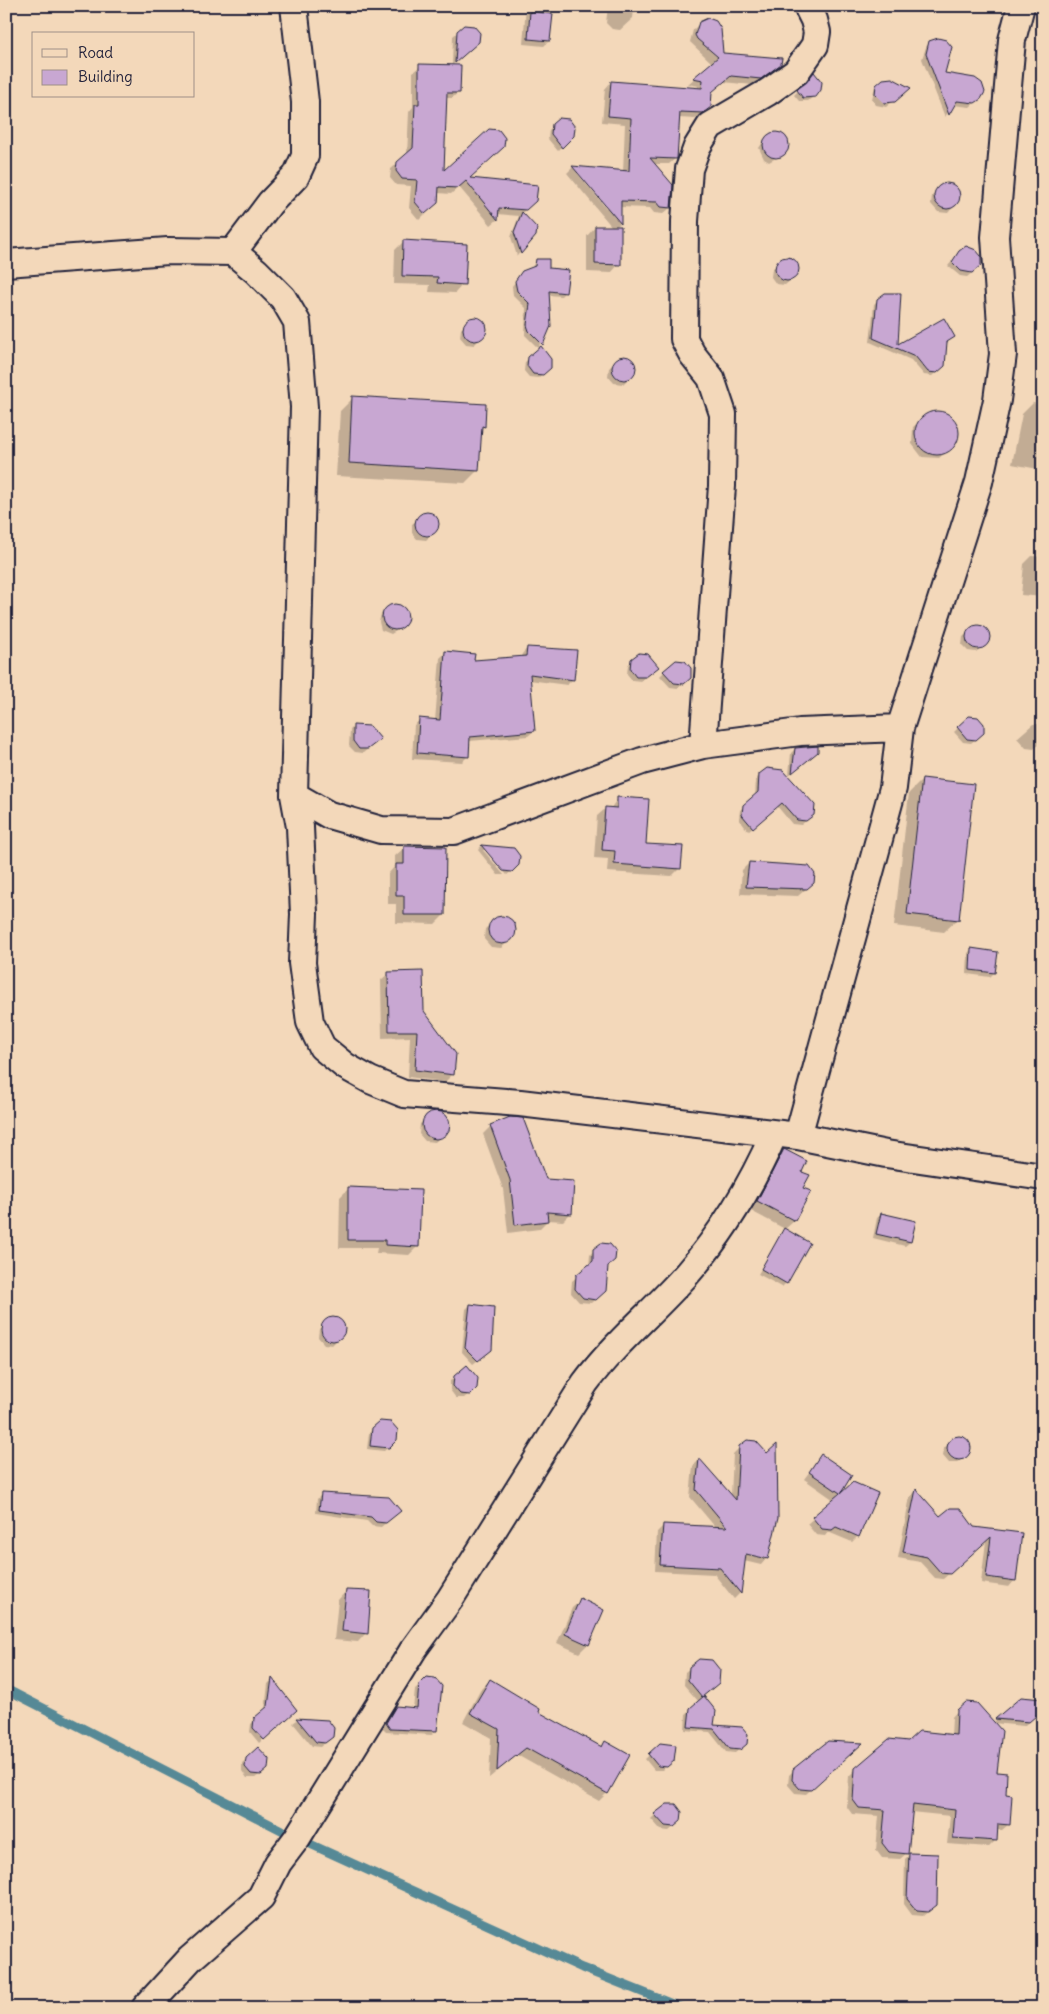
<svg xmlns="http://www.w3.org/2000/svg" width="1049" height="2014" font-family="Delius,sans-serif">
<style>
.shadow{fill:#0003;fill-rule:evenodd}
.lines{fill:none;stroke-linecap:round;stroke-linejoin:round}
.stream{stroke:#578996;stroke-width:9}
.building{fill:#c8a7d2;stroke:#22223b}
.street-casing{stroke:#22223b;stroke-width:30}
.street{stroke:#f3d8ba;stroke-width:26}
</style>
<rect width="100%" height="100%" fill="#f3d8ba"/>
<filter id="ink" filterUnits="userSpaceOnUse"><feTurbulence type="fractalNoise" baseFrequency=".02" numOctaves="2"/><feDisplacementMap in="SourceGraphic" scale="10" xChannelSelector="R" yChannelSelector="G"/><feConvolveMatrix kernelMatrix="1 2 1 2 8 2 1 2 1" color-interpolation-filters="sRGB"/></filter>
<g filter="url(#ink)">
<path class="shadow" d="M526,6H553L549,41L544,46L523,44Z
M608,6H632L634,9L633,18L620,30L612,29L606,23Z
M700,23L721,54L780,64L753,85L723,82L711,92L703,113L695,119L679,118L676,158L669,164H653L670,208L663,214L654,213L650,208L620,207V223L616,227L619,264L611,273L587,272V236L595,227H612L567,173L573,167L623,172L625,124L602,122L605,89L611,82L697,89L698,86L688,84L712,63L690,42L693,30ZM577,173H580L608,207L606,208Z
M458,32L474,46L452,65L453,36Z
M930,42L944,74L980,98L970,107L953,105L945,117L922,59L926,47Z
M420,66L459,92L452,98H445L442,173L467,179L528,207L522,213L535,236L517,256L511,237L519,216L498,214L497,220L491,225L459,187L451,194L438,193L430,209L419,220L409,208L411,186L396,185L390,178L391,169L407,155L409,112L413,107V72Z
M815,74L818,93L808,101H799L794,95Z
M887,79L905,91L886,107L876,105L872,99L875,86Z
M560,119L573,135L558,151L548,139L549,130Z
M775,133L783,135L787,141L785,153L769,162L764,159L759,148L767,136Z
M947,184L954,186L959,194L958,201L948,213L938,212L931,204L932,196Z
M404,241L463,284L455,293L429,292L430,285L394,284L395,250Z
M960,252L978,268L967,277L960,276L948,266Z
M783,259H792L798,266L797,275L785,285L776,284L771,277L772,269Z
M536,260L548,269L565,292L561,296L548,295L549,326L539,346L550,359L545,372L538,378L529,377L524,371L525,362L539,349L525,335L526,308L513,295L512,286L522,272L531,269Z
M878,300L897,346L953,337L946,343L944,365L932,376L924,375L911,360L870,342L874,304Z
M472,318L481,319L486,326L485,334L474,345L466,344L460,337L461,329Z
M621,357L629,358L634,364V373L623,384L614,383L608,376L609,368Z
M353,398L484,426L480,430L478,470L465,483L336,476L340,411Z
M1033,403L1043,405V470L1012,464L1022,414Z
M931,411L947,413L958,426L957,443L939,458L922,457L912,444L913,427Z
M424,514H432L438,521L437,530L426,540L417,539L412,533V524Z
M1032,556L1043,557V597L1021,595L1024,564Z
M393,605L405,609L408,616L403,627L391,634L381,630L379,622L381,614Z
M974,626L982,627L988,634L987,642L976,652L968,651L962,645L963,637Z
M527,648L573,679L567,685L529,680L534,731L528,736L469,741L468,756L462,762L412,759L414,725L420,720L435,721L440,658L445,653L473,661L521,657L522,654Z
M632,660L653,671L641,681L632,680L627,674L628,665Z
M664,672L685,682L678,688L670,687L660,676Z
M969,717L978,737L971,743L963,742L954,732Z
M1033,724H1040L1043,727V741L1034,749L1026,748L1017,738Z
M354,726L375,743L363,753L355,752L349,746L350,730Z
M795,749L812,755L789,775L791,753Z
M760,775L808,819L801,825L792,824L777,806L748,831L739,819L740,810L755,797L756,779Z
M922,780L958,919L944,932L894,926L909,793Z
M618,798L645,845L680,868L672,876L607,872L608,859L594,858L597,816L605,809H610Z
M481,846L514,850V869L507,875L486,850H483L504,875H498L478,850Z
M404,848L444,915L435,924L396,923V904H388V874L395,866V856Z
M749,863L813,883L798,896L740,894L742,870Z
M498,917L508,918L515,926L514,937L501,948L491,947L484,939L485,929Z
M972,949L994,973L990,977L967,974L968,953Z
M389,973L423,1012L453,1074L445,1082L408,1077L410,1037L382,1038L381,980Z
M432,1112L441,1113L448,1121L447,1131L435,1142L425,1141L419,1134L420,1124Z
M491,1126L545,1181L571,1213L563,1221L548,1220L539,1229L508,1233L503,1189L483,1134Z
M784,1151L800,1172L802,1188L794,1221L784,1230L786,1283L782,1287L758,1274L785,1229L749,1210L775,1160Z
M349,1188L418,1246L409,1255L376,1253L377,1248H339L340,1197Z
M882,1214L910,1242L905,1246L873,1238L877,1218Z
M594,1250L607,1266L600,1295L591,1303L579,1302L571,1293L572,1281L589,1266L590,1255Z
M470,1305L486,1354L473,1364L462,1352L466,1309Z
M330,1319L338,1320L344,1326L343,1334L332,1345L324,1344L318,1337L319,1329Z
M467,1366L474,1390L464,1398H456L450,1390V1381Z
M381,1422L396,1440L384,1451L367,1449L369,1433Z
M956,1437L964,1438L969,1444V1453L957,1463H949L943,1456L944,1448Z
M740,1447L767,1558L761,1565L744,1561L740,1593L734,1599L714,1574L655,1571L657,1532L664,1525L716,1528L690,1497L693,1466L699,1460L731,1496L733,1454Z
M822,1455L851,1475L836,1497L858,1536L852,1542L828,1532L825,1536L816,1535L807,1524L834,1500L804,1479Z
M916,1491L940,1518L974,1528L1021,1534L1015,1580L1009,1587L981,1583L986,1541L943,1579L935,1578L920,1562L898,1558L910,1497Z
M321,1495L395,1515L381,1527L372,1526L367,1521L316,1513L317,1499Z
M346,1591L366,1633L358,1642L334,1640L338,1600Z
M581,1600L588,1644L579,1653L557,1643L572,1608Z
M690,1668L702,1696L714,1711L713,1726L742,1747L735,1753L726,1752L710,1732L685,1730L686,1714L699,1702L684,1685L685,1672Z
M426,1679L436,1730L432,1735L386,1732L382,1728L397,1707L413,1709L415,1689Z
M272,1680L295,1710L259,1743L250,1732L251,1724L265,1710L268,1684Z
M490,1680L537,1712L600,1748L605,1742L607,1793L599,1801L517,1755L489,1778L491,1738L463,1722L481,1689Z
M1021,1698L1031,1719L1024,1726L993,1723L996,1773L1004,1795L1009,1824L1002,1830H997L995,1841L989,1847L947,1844L950,1816L911,1812L907,1853L900,1859L882,1858L876,1850L879,1816L852,1814L847,1807L849,1776L856,1769L908,1742L951,1736L952,1717L958,1710L993,1723Z
M297,1720L327,1721V1741L320,1747L312,1746L293,1723Z
M660,1745L673,1760L662,1770H654L645,1759Z
M858,1747L806,1794L795,1793L788,1785L789,1775L794,1770Z
M258,1749L262,1773L255,1778H247L242,1771V1763Z
M655,1815L676,1825L669,1831L661,1830L651,1819Z
M909,1855L931,1909L923,1916L912,1915L904,1904L905,1859Z"/>
<g class="lines">
<path class="stream" d="M6,1689L297,1838L582,1968L682,2008"/>
</g>
<path class="building" d="M530,11L553,14L550,41L528,39Z
M708,18L716,21L721,29L723,53L782,58L781,64L761,79L731,76L712,92L711,107L703,113L680,112L677,159L650,158L673,185L671,208L661,207L657,202L621,201V224L572,166L629,171L631,118L608,116L611,81L702,88L703,80L693,78L718,57L697,39L695,35L699,22Z
M464,25L474,26L480,33L479,42L455,63L457,31Z
M938,38L946,40L952,47L945,73L975,78L982,83L985,92L981,99L975,103L957,101L949,115L926,54L929,41Z
M419,64L461,65L460,93H447L444,170L489,129L499,130L505,138L504,147L470,178L538,185L536,201L526,210L499,208L498,220L466,181L458,188L439,187L438,203L425,214L415,202L417,180L402,179L396,171L397,162L413,148L415,104H419Z
M814,72L822,82L821,90L816,97L803,98L797,90Z
M892,78L911,88L895,102L884,103L875,94L876,85L883,79Z
M559,118L569,119L575,127L574,136L562,148L551,134L552,124Z
M763 145a13 13 0 1 1 26 0a13 13 0 1 1-26 0Z
M934 196a13 13 0 1 1 26 0a13 13 0 1 1-26 0Z
M522,212L537,228L536,236L521,254L514,232Z
M595,226H621V265L595,264Z
M403,240L467,244L465,285L437,283L438,277L402,276Z
M966,246L976,250L981,256V265L972,273L961,271L952,262L959,251Z
M775 269a12 12 0 1 1 24 0a12 12 0 1 1-24 0Z
M536,259H549V268L569,270L566,293L549,291L551,326L543,345L529,331L527,325L530,304L517,291L515,281L522,271L535,266Z
M885,293H901L898,344L944,318L955,337L947,342L945,366L937,373L928,372L915,356L873,338L877,299Z
M463 329a12 12 0 1 1 24 0a12 12 0 1 1-24 0Z
M541,346L551,359V368L543,375L533,374L527,366L528,357Z
M612 368a12 12 0 1 1 24 0a12 12 0 1 1-24 0Z
M352,396L486,404L485,427L482,426L479,471L349,463Z
M915 433a22 22 0 1 1 44 0a22 22 0 1 1-44 0Z
M415 524a12 12 0 1 1 24 0a12 12 0 1 1-24 0Z
M382 617a13 13 0 1 1 26 0a13 13 0 1 1-26 0Z
M966 637a12 12 0 1 1 24 0a12 12 0 1 1-24 0Z
M527,647L577,650L574,680L530,674L535,731L470,737L469,757L417,753L419,718L440,720L445,651L475,654L474,660L526,656Z
M639,653L648,654L659,667L646,677H636L630,669L631,659Z
M676,660L685,661L691,668V678L684,684L674,683L663,671Z
M969,716L978,717L984,724V733L976,740L967,739L957,727Z
M353,725L370,726L381,739L368,749H359L353,741Z
M818,746V752L792,773L795,748Z
M767,768L783,770L815,805L814,815L806,821L797,820L782,803L753,828L742,815L743,805L758,792L759,774Z
M922,778L974,784L959,920L907,914Z
M617,797L649,799L646,844L683,846L681,869L614,864L615,851L602,850L605,807L617,808Z
M481,845L514,848L520,856L519,865L512,872L503,871Z
M404,846L446,847L445,915H404V896H396V864H404Z
M749,862L809,866L815,874L814,883L807,889L746,887Z
M488 930a14 14 0 1 1 28 0a14 14 0 1 1-28 0Z
M971,948L998,952L995,973L970,970Z
M423,971L424,1011L456,1054L454,1075L415,1070L417,1031H389L388,972Z
M422 1125a14 14 0 1 1 28 0a14 14 0 1 1-28 0Z
M510,1117L523,1118L546,1179L574,1181L572,1214L547,1212L548,1221L515,1225L510,1180L490,1125Z
M784,1149L807,1161L802,1172L810,1175L803,1188L811,1191L795,1221L757,1201Z
M348,1187L421,1190L419,1247L385,1245V1240H348Z
M881,1213L916,1221L911,1242L876,1234Z
M784,1228L810,1243L787,1284L761,1269Z
M601,1243L610,1244L616,1251L615,1260L608,1266L606,1291L596,1300L583,1298L575,1289L576,1275L593,1261V1249Z
M470,1304L494,1307L492,1350L478,1361L465,1348Z
M321 1329a12 12 0 1 1 24 0a12 12 0 1 1-24 0Z
M467,1365L478,1378L477,1388L470,1395L460,1394L453,1386L454,1376Z
M380,1421L391,1422L398,1430L397,1440L389,1448L370,1446L372,1428Z
M947 1448a12 12 0 1 1 24 0a12 12 0 1 1-24 0Z
M747,1440L756,1441L767,1453L777,1444L778,1518L768,1559L746,1554L741,1594L720,1568L660,1565L663,1524L727,1527L696,1490L699,1458L736,1500L739,1446Z
M821,1454L852,1475L841,1493L853,1482L878,1493L859,1537L836,1527L832,1530L822,1529L812,1517L840,1493L809,1472Z
M916,1489L940,1516L950,1508H960L974,1527L1022,1533L1016,1581L986,1577L991,1537L950,1574L941,1573L927,1557L903,1552Z
M321,1493L389,1497L401,1511L386,1523L376,1522L371,1517L319,1510Z
M346,1590L371,1591L368,1634L342,1631Z
M580,1598L604,1610L589,1645L565,1634Z
M699,1659L712,1660L720,1670L719,1683L702,1697L688,1680L689,1667Z
M426,1677L435,1678L442,1686L437,1731L390,1729L386,1723L396,1706L417,1708L419,1684Z
M272,1678L297,1710L264,1740L253,1728L254,1718L268,1706Z
M490,1679L540,1709L539,1712L602,1747L605,1741L630,1755L608,1794L526,1748L497,1771L499,1729L470,1713Z
M704,1696L716,1711L714,1725L742,1727L748,1734L747,1744L740,1750L730,1749L714,1729L688,1727L690,1708Z
M1021,1697L1043,1699V1710L1029,1722L995,1719Z
M966,1702L977,1703L1002,1731L997,1772L1007,1773L1006,1794L1012,1795L1010,1825L998,1824L997,1841L953,1838L955,1810L913,1805L908,1854L889,1852L882,1843L885,1810L859,1808L853,1800L855,1768L889,1739L908,1741L919,1731L956,1735L957,1710Z
M296,1718L328,1720L334,1728L333,1737L325,1743L316,1742Z
M828,1741L863,1743L811,1790L800,1789L792,1780L793,1769Z
M660,1743L676,1745L674,1761L667,1767L658,1766L648,1754Z
M258,1747L269,1759L268,1769L261,1775L251,1774L245,1767L246,1758Z
M667,1804H676L682,1812L681,1821L674,1827L665,1826L654,1814Z
M909,1853L938,1854L937,1905L928,1912L917,1911L907,1899Z"/>
<g class="lines">
<g class="street-casing">
<path id="street" d="M233,252L270,203L296,176L305,156V102L294,6
M6,263L168,251L233,252L256,271L283,298L297,322L304,407L294,795L300,827L304,914L302,963L310,1022L322,1047L345,1066L370,1080L404,1094L520,1103L798,1136L886,1154L1043,1177
M703,745L722,486L723,414L711,378L692,354L684,339L685,221L689,169L697,147L710,126L768,92L796,72L815,45L817,32L814,20L807,6
M294,795L329,815L381,830L454,831L642,761L703,745L800,732L900,728L979,482L997,400L1003,354L995,237L1012,40L1021,6
M798,1136L893,788L900,728
M145,2008L190,1959L261,1897L278,1863L297,1838L413,1650L450,1599L585,1383C614,1344 653,1312 686,1275C722,1234 752,1184 774,1134"/>
</g>
<use href="#street" class="street"/>
</g>
</g>
<rect width="1049" height="2014" fill="none" stroke="#f3d8ba" stroke-width="25"/>
<rect x="12" y="12" width="1024" height="1989" fill="none" stroke="#22223b" stroke-width="2" filter="url(#ink)"/>
<rect x="32" y="32" width="162" height="65" fill="#f3d8ba" stroke="#9f8f87"/>
<rect x="42" y="49" width="25" height="8" fill="#f3d8ba" stroke="#9f8f87"/>
<text x="78" y="58" font-size="15" fill="#22223b">Road</text>
<rect x="42" y="70" width="25" height="15" fill="#c8a7d2" stroke="#9f8f87"/>
<text x="78" y="82" font-size="15" fill="#22223b">Building</text>
</svg>
